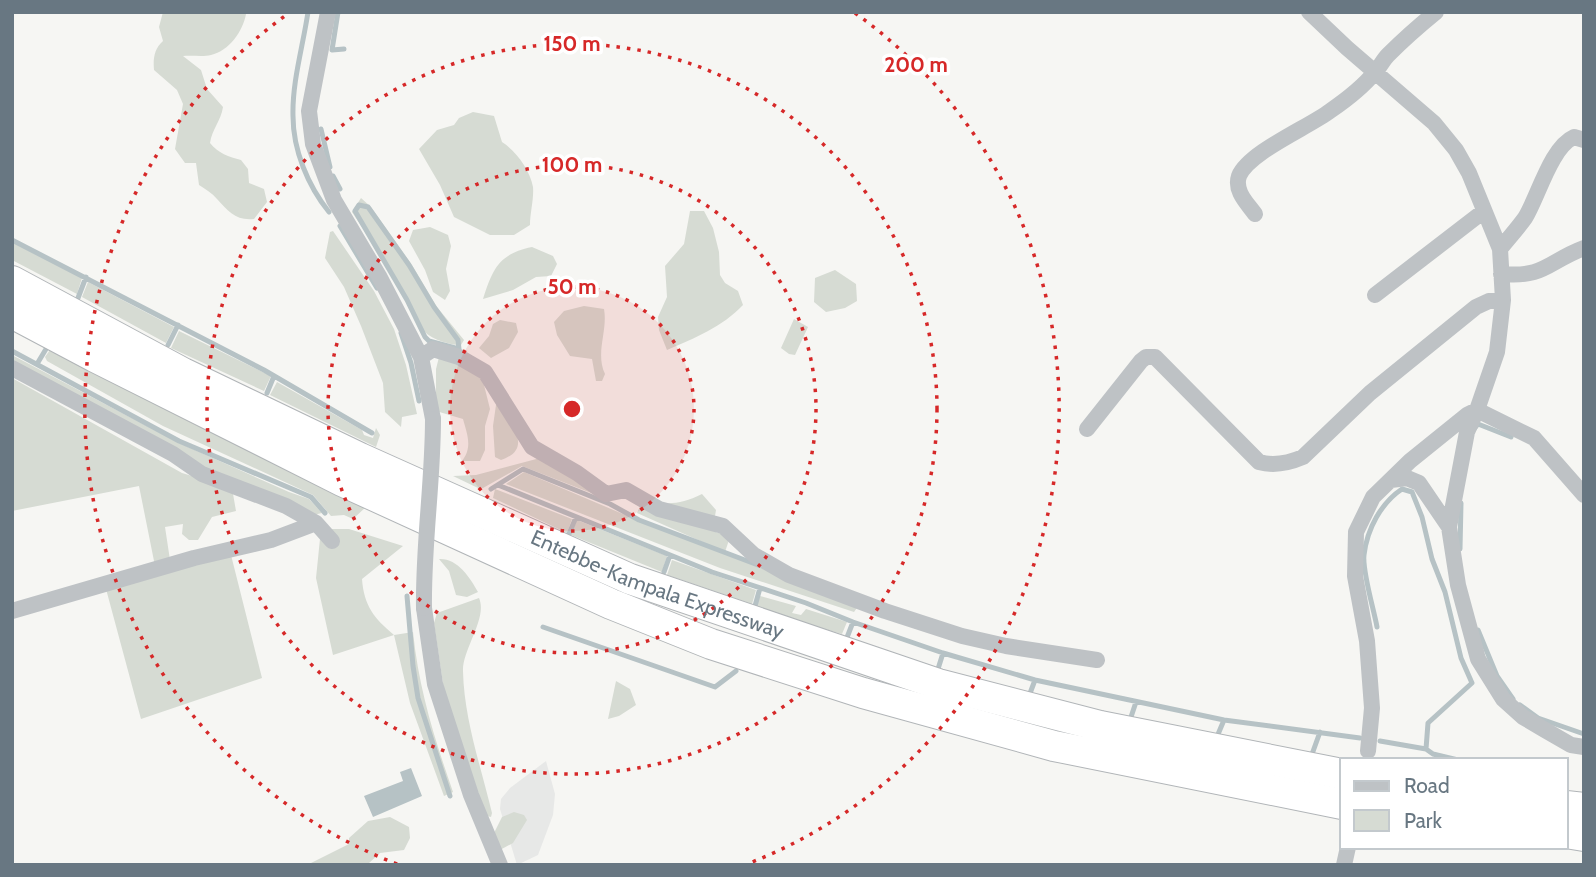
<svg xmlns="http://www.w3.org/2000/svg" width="1596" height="877" font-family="Cabin,sans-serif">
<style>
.built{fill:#e7e8e7}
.green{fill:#d6dbd3}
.water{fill:#b6c2c5}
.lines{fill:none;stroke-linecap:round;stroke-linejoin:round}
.stream{stroke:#b6c2c5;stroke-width:5}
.highway-casing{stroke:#b1b5b8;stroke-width:32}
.street{stroke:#bec2c5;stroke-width:16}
.highway{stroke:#fff;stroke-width:30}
.street-bridge{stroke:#bec2c5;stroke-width:16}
.ring{fill:none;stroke:#d62828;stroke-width:3.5;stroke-dasharray:3.5 7}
.labels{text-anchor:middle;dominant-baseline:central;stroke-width:7;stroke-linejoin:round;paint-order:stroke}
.street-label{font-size:21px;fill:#687782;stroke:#fff}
.centre{fill:#d62828;stroke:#fff;stroke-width:3.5}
.ring-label{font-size:21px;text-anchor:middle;font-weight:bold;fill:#d62828;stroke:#fff;stroke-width:7;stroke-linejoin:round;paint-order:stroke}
</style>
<rect width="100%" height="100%" fill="#f6f6f3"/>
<path class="built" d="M546,761L555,794L553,815L538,855L517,865L500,809L501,799L510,788Z"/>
<path class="green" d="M163,12H241L246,14C243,31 229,51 211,55C203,57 192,55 183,56L201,70L207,89L223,107C221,121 212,129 210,143C218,153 229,157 241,160L248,169L249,183L264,189L267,202L254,219C236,221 228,211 217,199C212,193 205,189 199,185L196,163H185L175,149L183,104L177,90L154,70C153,59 154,49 163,41L159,27Z
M473,112L494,116L502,142C516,151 530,170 533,187C534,199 530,213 530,225L514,235H490L454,217L440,185L419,149L437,130L454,125L459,118Z
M361,198L371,207L412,265L437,307L464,340L461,345C449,345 430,339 422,329L396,279L352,212Z
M690,211H704L713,228L719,252L720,275L725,283L738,291L743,305C722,327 695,338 667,350L659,330L658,317L667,297L665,266L684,244Z
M430,227L448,235L451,246L446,269L450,291L445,300L433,292L425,270L409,241L413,230Z
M333,231L374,291L394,329L406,365L417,414L402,417L401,427L385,412L383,383L361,326L344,287L325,258L330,232Z
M12,242L82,278L77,294L12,260Z
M532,247L553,256L557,264L551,276L536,277L513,290L483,299C493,268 499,254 532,247Z
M835,270L856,284L857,301L845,308L826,312L814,302L815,278Z
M88,282L174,327L166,343L82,297Z
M584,306L604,309C608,331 595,353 605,374L602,381H596L592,359L570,356L557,335L554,322L564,311Z
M794,319L808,327L795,355L789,354L781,348Z
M500,320L516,323L518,332L509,348L491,358L479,348L489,336L493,324Z
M179,331L271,376L264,391L171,348Z
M52,347L194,424L367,506L353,519L344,515L331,516L313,495L163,426L47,361L45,357Z
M12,355L179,443L289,492L309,499L322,513L313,515L215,474L12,364Z
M443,356L482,377L490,409L485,426V450L480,461H462C473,447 467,434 463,419L436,411V369L439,357Z
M12,378L182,473L232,488L236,511L212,517L198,540H189L182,534L183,524L165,527L170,560L155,566L139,486L12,511Z
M277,382L362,430L364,435L373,438L376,428L380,435L376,447L270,395Z
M500,404C511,424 534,449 501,460L495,457L493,426L496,405Z
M544,457L604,498L522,466L483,488H478L453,476L476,475Z
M524,472L651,526L859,605L854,612L720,568L506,484Z
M495,489L572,519L567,533L493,498Z
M702,494L716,510L713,528L717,533H724L730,537L725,552L637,513L643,500C667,505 680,505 702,494Z
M577,520L667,556L662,572L571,535Z
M321,529H349L403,546L362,579C364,606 374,618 394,635L413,632C419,690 434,737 453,792L444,796L410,703L394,635L333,655L316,578Z
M231,555L262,678L141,719L106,589Z
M439,559C457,558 470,577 478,592L467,597L456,595L449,571Z
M672,560L756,590L752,604L667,575Z
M760,596L796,606L792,613L801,615L806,609L847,622L842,634L755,609Z
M479,598C488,618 462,650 463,671C464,719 481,767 492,813L491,817L487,816L458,745L446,704L434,623L437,613Z
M616,681L630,689L636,705L619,716L608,719Z
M514,812L524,815L527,820L513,843L500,850L493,835L502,817Z
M390,817L409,827L410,838L404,850L380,853L369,863V865H307L349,844V838L368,821Z"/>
<path class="water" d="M411,768L422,796L373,817L364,796L403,781L400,772Z"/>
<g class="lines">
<path class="stream" d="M308,12C303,46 292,82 293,116C293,150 308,186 329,212
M338,12L332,50L344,49
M321,129L330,167
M333,176L340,189
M359,205L368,207L409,265L434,307L458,340L459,349L429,341L425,337L407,300L355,211Z
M340,226L377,288
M12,240L264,370L372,433
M78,298L86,277
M401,333L411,363L419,401
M168,345L178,325
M12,351L179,441L311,497L325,513
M37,364L46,349
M267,393L274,376
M1474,429L1478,424L1511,437
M498,485L712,572L806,603L853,622L943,653L1035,680L1224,720L1360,738
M491,489L523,469L610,504L639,520L758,565
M569,534L576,517
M1460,549L1461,503
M664,572L670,555
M407,596L413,666L418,698L450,796
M755,606L760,588
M543,627L715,687L736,671
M1377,627C1374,610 1362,571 1364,555C1367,529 1381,503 1402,489L1412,492L1422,517L1432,559L1445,592L1461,658L1472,683L1428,723L1426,749
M1478,630L1497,676L1513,699
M846,640L853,622
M938,669L943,653
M1029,696L1035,680
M1520,705L1538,718L1584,734
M1130,720L1136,702
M1216,739L1224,720
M1380,741L1426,749L1433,754L1458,760
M1311,757L1320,732"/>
<g class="highway-casing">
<g id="highway">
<path id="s1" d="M12,281L183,373L360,458L630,579L938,684L1100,726L1342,774"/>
<path d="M12,313L95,357L342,481L611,604L711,644L863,693L1054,746L1342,804"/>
<path d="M1566,806L1584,808"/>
<path d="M1566,833L1584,836"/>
</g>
</g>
<path class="street" d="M328,12L309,111L313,144L334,200L379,276L421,357L433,419
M1309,12L1347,48L1434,123L1456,150L1469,173L1500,249L1503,300L1497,352L1477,410L1467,432L1449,527L1458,585L1478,659L1503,699L1523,717L1545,730L1571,745L1584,747
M1255,214C1247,203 1234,191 1239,176C1249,152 1309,127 1330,111C1346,100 1363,87 1375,72C1380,67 1383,60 1388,55C1403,40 1420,25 1436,12
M1500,249C1508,239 1517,229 1525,218C1538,197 1551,147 1574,137L1584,140
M1501,274C1545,278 1547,262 1584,248
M1375,295L1484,211
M421,357L433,349L459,357L485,372L532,447L577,473L606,494L626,490L659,509L723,526L754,555L789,575L885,611L962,636L1006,646L1097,660
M12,368L173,454L202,474L286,506L316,523L332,541
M1087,429L1141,361L1146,357H1155L1259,462C1273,466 1289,463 1303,457L1370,393L1476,307L1489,301L1503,300
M1391,480L1407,478L1419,483L1449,527
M424,608L435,684L471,795L500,865
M12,611L194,558L271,540L316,523
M1368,751L1372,708L1367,641L1355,576L1356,532L1373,497L1410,461L1467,415L1477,410L1534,438L1584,495
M1344,865L1348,847"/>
<use href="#highway" class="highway"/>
<path class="street-bridge" d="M424,608C423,545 433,482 433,419"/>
</g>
<circle cx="572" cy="409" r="122" fill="#d62828" fill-opacity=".12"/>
<g class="ring">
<circle cx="572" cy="409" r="122"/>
<circle cx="572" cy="409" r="244"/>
<circle cx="572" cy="409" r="365"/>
<path d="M397 864A487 487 0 0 1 289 13M855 13A487 487 0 0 1 747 864"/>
</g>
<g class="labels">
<g class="street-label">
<text stroke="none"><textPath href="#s1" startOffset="714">Entebbe-Kampala Expressway</textPath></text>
</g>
</g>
<circle cx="572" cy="409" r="10" class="centre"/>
<g class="ring-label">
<text x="572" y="51">150 m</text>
<text x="916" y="72">200 m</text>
<text x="572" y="172">100 m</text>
<text x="572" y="294">50 m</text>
</g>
<rect width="1596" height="877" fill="none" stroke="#687782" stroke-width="28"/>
<rect x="1340" y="758" width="228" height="91" fill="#ffffff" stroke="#c3c9cd" stroke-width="2"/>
<rect x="1354" y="781" width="35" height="10" fill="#bec2c5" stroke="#c3c9cd" stroke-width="2"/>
<text x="1404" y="793" font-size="21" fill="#687782">Road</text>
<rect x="1354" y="810" width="35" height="21" fill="#d6dbd3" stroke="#c3c9cd" stroke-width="2"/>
<text x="1404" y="828" font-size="21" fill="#687782">Park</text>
</svg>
